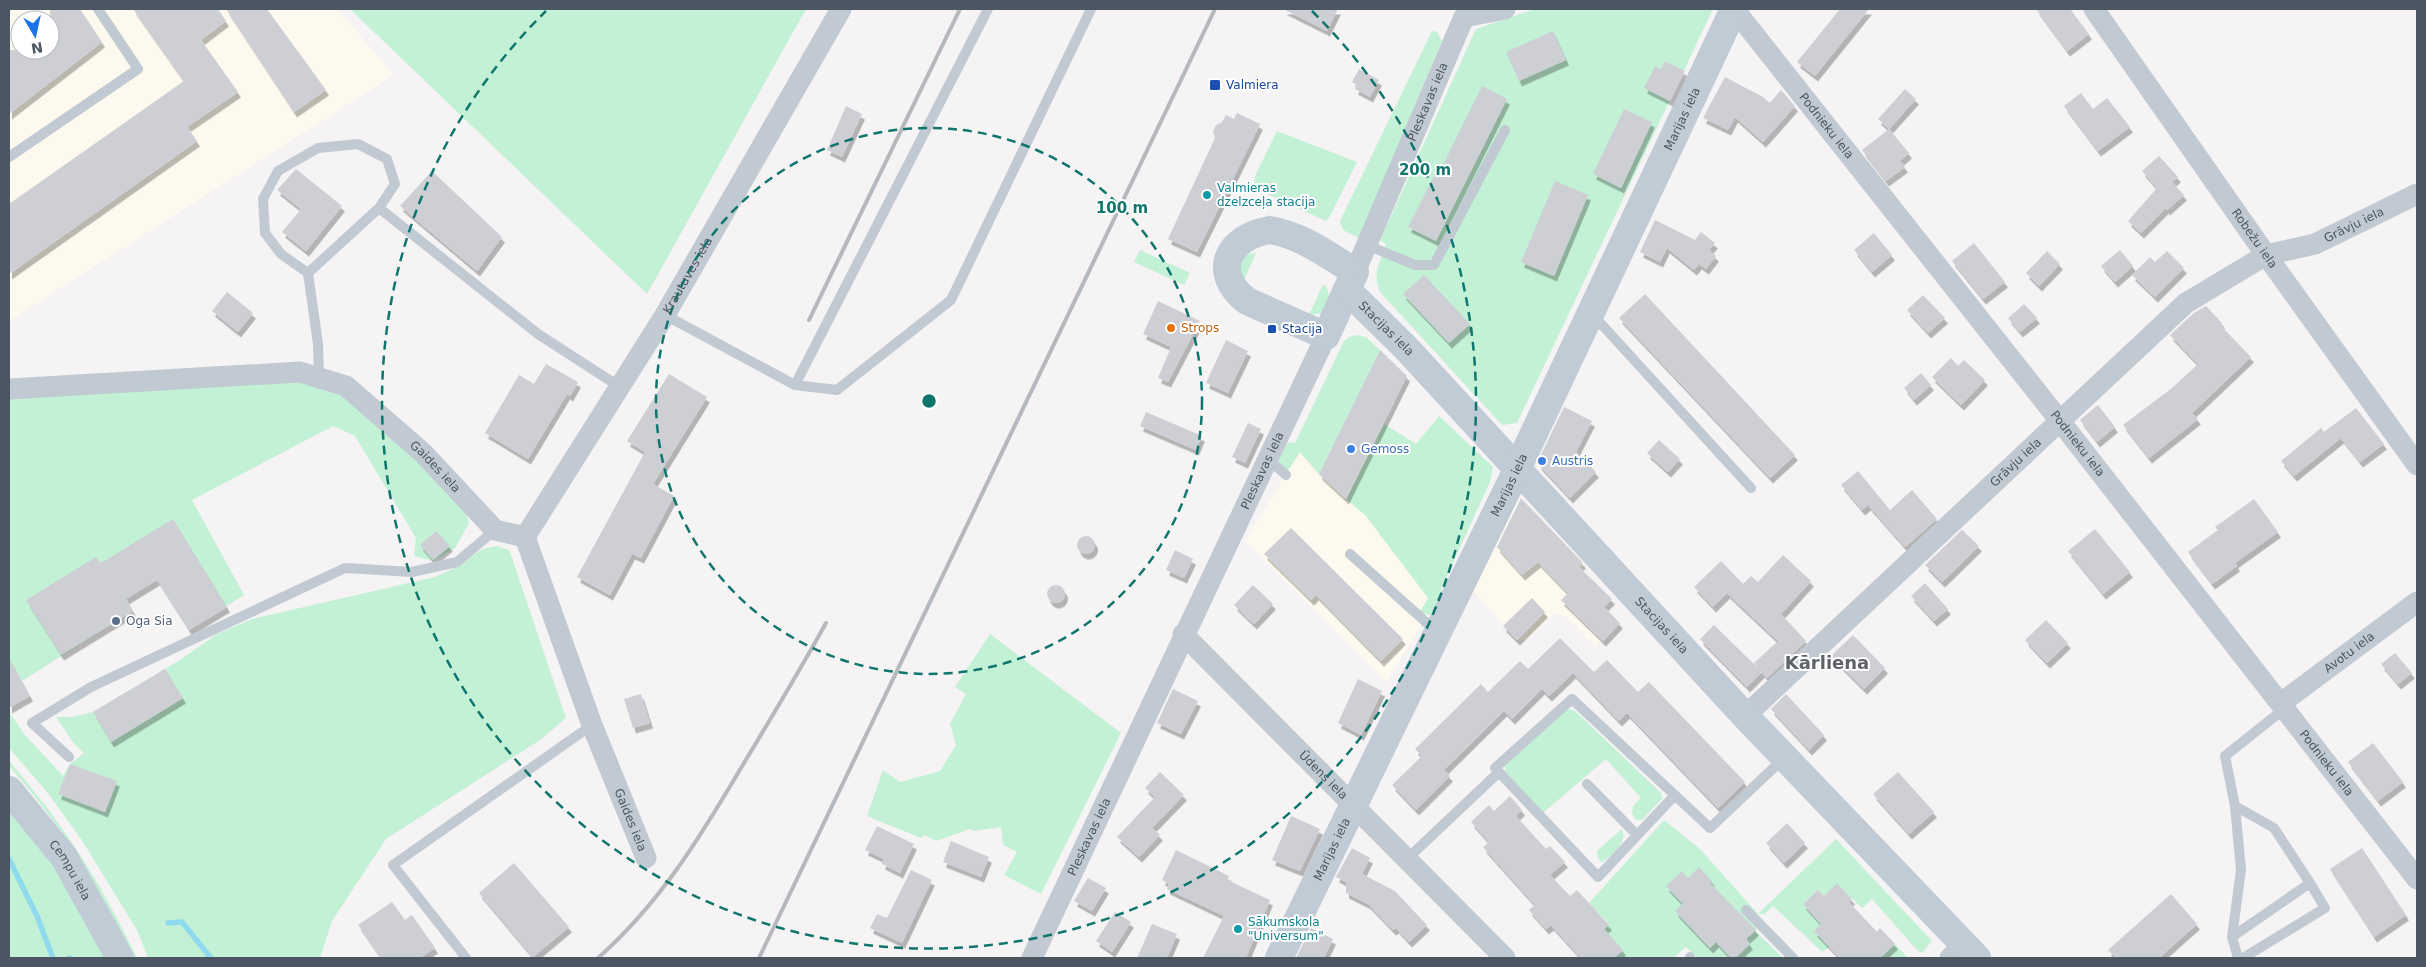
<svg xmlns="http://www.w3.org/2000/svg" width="2426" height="967" font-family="'DejaVu Sans',sans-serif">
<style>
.commercial{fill:#fdf9ef;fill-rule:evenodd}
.green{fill:#c3f1d5}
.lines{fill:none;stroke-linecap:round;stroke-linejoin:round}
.stream{stroke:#90daee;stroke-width:5.5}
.building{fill:#cdcfd5;filter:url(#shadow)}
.lane{stroke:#c1cad2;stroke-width:10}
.street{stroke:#c1cad2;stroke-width:21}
.secondary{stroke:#c1cbd6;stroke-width:28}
.rail{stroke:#b5b8bd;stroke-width:4}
.ring{fill:none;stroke:#0f766e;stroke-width:2.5;stroke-dasharray:9 6}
.transit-dot{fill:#1a4fb4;stroke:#fff;stroke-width:2}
.culture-dot{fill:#0f9aa8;stroke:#fff;stroke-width:2}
.food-dot{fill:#e8710a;stroke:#fff;stroke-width:2}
.shop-dot{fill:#3f7fe0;stroke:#fff;stroke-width:2}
.service-dot{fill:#5c6f8a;stroke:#fff;stroke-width:2}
.labels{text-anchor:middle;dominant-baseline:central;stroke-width:4;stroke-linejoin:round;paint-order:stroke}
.transit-label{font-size:12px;fill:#164399;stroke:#fff;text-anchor:start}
.street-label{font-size:12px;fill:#4a5661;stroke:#fff}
.culture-label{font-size:12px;fill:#0d838f;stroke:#fff;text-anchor:start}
.food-label{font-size:12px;fill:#c56008;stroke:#fff;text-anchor:start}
.shop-label{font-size:12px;fill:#366cbe;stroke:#fff;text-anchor:start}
.service-label{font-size:12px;fill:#4e5e75;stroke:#fff;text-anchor:start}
.district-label{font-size:18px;font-weight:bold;fill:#5f6368;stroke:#fff}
.centre{fill:#0f766e;stroke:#fff;stroke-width:2.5}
.ring-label{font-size:15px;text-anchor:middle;font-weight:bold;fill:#0f766e;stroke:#fff;stroke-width:4;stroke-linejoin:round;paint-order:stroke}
</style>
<defs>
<filter id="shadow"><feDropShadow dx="3" dy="5.5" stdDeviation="0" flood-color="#0004"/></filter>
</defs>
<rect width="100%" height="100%" fill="#f5f3f3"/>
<path class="commercial" d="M9,9H337L394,75L9,321ZM20,20H50V50H20Z
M1300,452L1319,475L1366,516L1428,598L1419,614L1421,625L1387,682L1245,541Z
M1520,497L1583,563L1586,574L1604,607L1620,623L1595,647L1565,616L1554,614L1529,639L1517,640L1472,590L1494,543L1506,530L1502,524Z"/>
<path class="green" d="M350,9H806L647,294Z
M1535,9H1713L1517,423L1502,425L1380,292C1372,274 1380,261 1386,244L1380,240L1476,29Z
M1432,31L1437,32L1442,41L1359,238L1343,230L1340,221Z
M1277,131L1357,162L1330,216L1326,221L1261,191L1254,184L1255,176Z
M1140,250L1190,273L1184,285L1134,262Z
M1256,253L1243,282L1238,266L1247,254Z
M1323,284L1327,288L1330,299L1322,313L1309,315Z
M1357,335L1366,337L1380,350L1319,474L1300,452L1288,471L1281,465L1278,458L1281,447L1290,442L1295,443L1344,341L1349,337Z
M294,380L341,393L380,422L465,510L469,523L455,548L433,561L414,556L416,538L355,436L333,426L192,500L244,595L189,630L157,580L126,599L133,611L22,681L30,696L9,708V396Z
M1439,416L1493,467L1490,482L1441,589L1446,602L1435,617L1420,612L1428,598L1366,516L1346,499L1384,424L1416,444Z
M497,546L509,550L513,561L566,718L540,740L386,839L332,921L320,958H148L137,930L81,839L47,792L9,748V712L25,735L63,776L70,764L84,753L72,741L56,717H72L93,712L180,660L217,634L252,619L435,577L459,566L482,549Z
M990,634L1121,733L1041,894L1004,875L1017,852L1003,845L1001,827L974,831L970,829L936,841L925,835L921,838L867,816L883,770L900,782L940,771L956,745L950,724L966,694L955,687Z
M1568,709L1575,711L1661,793L1663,798L1642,820H1636L1632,813L1633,806L1641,798L1606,759L1543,813L1505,771V765Z
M9,761C65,826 100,881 137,958H133C100,886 62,826 9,766Z
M9,807L64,881L104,958H9Z
M1664,820L1701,850L1758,914L1836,839L1932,941L1922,953L1918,951L1872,899L1862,908L1837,884L1824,896L1818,890L1803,904L1821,924L1830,947L1822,952L1819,949L1773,906L1765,914H1758L1753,921L1758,927L1755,931L1783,958H1698L1686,947L1673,958H1614L1622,950L1604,929L1609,924L1589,903Z
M1622,829C1628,842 1612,857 1601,862L1597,856V851Z
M1895,944L1908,958L1881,957Z"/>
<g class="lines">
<path class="stream" d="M9,859L37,916L53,958
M168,923L182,922L211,958
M69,958H70"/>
</g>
<path class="building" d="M50,9H80L102,42L9,114V50H50Z
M133,9H218L226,21L201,40L238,92L187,127L197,141L9,274V204L184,81Z
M226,9H267L326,90L294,112Z
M1283,9H1338L1327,31Z
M1840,9H1869L1815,76L1797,62Z
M2036,9H2070L2089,34L2067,51Z
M1553,31L1566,60L1519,81L1506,52Z
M1665,61L1685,71L1670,101L1644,88L1655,66L1661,69Z
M1359,69L1379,80L1370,97L1355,89L1357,85L1352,82Z
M1725,77L1763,97L1770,103L1781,90L1795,106L1763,142L1735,117L1728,130L1703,118Z
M1482,86L1507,99L1436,241L1408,227L1437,170L1440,171Z
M1905,89L1916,99L1889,129L1909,153L1900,161L1905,167L1886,181L1862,150L1889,129L1878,119Z
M2081,93L2093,109L2107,98L2130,127L2098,151L2064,106Z
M846,106L862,114L842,157L827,150Z
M1624,109L1652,122L1621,188L1593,174Z
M1237,113L1260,124L1197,252L1168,239L1215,138L1213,132L1216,125L1222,122L1226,115L1234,119Z
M2159,156L2178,177L2172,182L2184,195L2167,210L2166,208L2141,233L2128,221L2157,188L2142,171Z
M296,169L342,206L306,251L282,232L301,209L277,190Z
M432,171L502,237L477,271L400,206Z
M1555,181L1588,195L1554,276L1521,262Z
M1655,220L1695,240L1701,232L1715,243L1709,250L1716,256L1706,269L1699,264L1694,270L1667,248L1660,262L1640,252Z
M1874,233L1892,255L1872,272L1854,250Z
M1974,243L2005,282L1983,299L1952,261Z
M2120,250L2133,266L2115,282L2101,266Z
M2047,251L2060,264L2039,286L2026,273Z
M2167,251L2184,268L2155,297L2132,275L2150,257L2155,262Z
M1424,275L1470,324L1449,343L1403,294Z
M227,292L253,313L238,332L212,311Z
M1645,294L1795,455L1770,478L1619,318Z
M1923,295L1945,318L1928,333L1907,310Z
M1158,301L1200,321L1168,382L1158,378L1171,347L1143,334Z
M2024,304L2037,318L2020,332L2008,318Z
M2206,306L2222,323L2220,325L2251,357L2192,413L2198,419L2149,458L2123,425L2172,388L2198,364L2170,335L2194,313Z
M1226,340L1248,351L1228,393L1206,383Z
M1380,350L1407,376L1346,499L1319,474Z
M1951,358L1958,366L1964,360L1985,380L1961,405L1932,377Z
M546,364L578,382L570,396L567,394L528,459L485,433L519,375L534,384Z
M1921,373L1931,385L1914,400L1904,388Z
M669,374L707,397L653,484L674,496L641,558L632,554L610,595L577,577L645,452L627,441Z
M2098,405L2115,427L2097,442L2080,420Z
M1564,407L1592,421L1576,452L1596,472L1570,498L1539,465L1538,461Z
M2356,408L2384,444L2360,462L2341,438L2294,476L2281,461L2321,428L2324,432Z
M1146,412L1202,436L1196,450L1140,426Z
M1248,423L1261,429L1245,463L1232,457Z
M1659,440L1680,459L1668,472L1647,453Z
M1858,471L1890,510L1912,490L1937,519L1905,547L1868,505L1862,510L1841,485Z
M1521,498L1583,563L1579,567L1612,599L1604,607L1620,623L1603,641L1561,600L1568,593L1538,562L1522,575L1497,547Z
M2254,499L2278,532L2235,563L2237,566L2212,584L2188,552L2218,530L2215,527Z
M173,519L227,607L189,630L157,580L126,599L133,611L61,655L26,600L96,557L101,563Z
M1291,528L1403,639L1381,661L1316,595L1311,600L1264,554Z
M2095,529L2130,572L2103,594L2068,551Z
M1962,530L1979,546L1942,582L1925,565Z
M436,531L450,546L433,560L420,545Z
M1077 545a9 9 0 1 1 18 0a9 9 0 1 1-18 0Z
M1175,550L1193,559L1184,578L1166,570Z
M1783,555L1811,581L1781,614L1806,641L1767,678L1754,663L1778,641L1727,593L1713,607L1694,587L1721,561L1743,584L1751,576L1758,582Z
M1925,583L1948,609L1934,621L1911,596Z
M1253,585L1273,604L1254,624L1234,605Z
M1047 594a9 9 0 1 1 18 0a9 9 0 1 1-18 0Z
M1532,598L1545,612L1517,640L1503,626Z
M2046,620L2068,643L2047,663L2025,640Z
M1714,625L1762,672L1747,687L1700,639Z
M1853,635L1885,668L1864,689L1831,656Z
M1560,638L1594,672L1607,660L1638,692L1649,682L1745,782L1718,808L1627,713L1619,721L1573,673L1549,696L1542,689L1512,719L1504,711L1444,770L1450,776L1416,810L1392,785L1422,756L1415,749L1481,684L1488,692L1520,661L1528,669Z
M2395,653L2412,673L2398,684L2381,664Z
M9,658L30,696L9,708Z
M165,669L183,698L111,742L93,712Z
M1358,679L1382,691L1361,735L1338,723Z
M1173,689L1198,701L1181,734L1157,723Z
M641,694L650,723L633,728L624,699Z
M1786,694L1824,735L1809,750L1771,709Z
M2373,743L2403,782L2378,801L2348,762Z
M70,764L117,781L105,812L58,794Z
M1160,772L1184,795L1152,828L1160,835L1139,857L1117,837L1155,797L1145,788Z
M1898,772L1934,812L1909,834L1873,794Z
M1510,796L1522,810L1516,816L1546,849L1550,846L1565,862L1550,875L1570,896L1577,890L1609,925L1604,929L1623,950L1614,958H1581L1551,925L1546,929L1529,910L1535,905L1483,847L1489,842L1471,822L1489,805L1494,811Z
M1291,816L1320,829L1300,871L1272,860Z
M1787,823L1805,843L1784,863L1766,843Z
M877,826L914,844L900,873L882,864L884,859L865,850Z
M951,841L989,857L981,877L943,862Z
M1352,848L1370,858L1362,874L1395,891L1427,925L1409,942L1396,928L1393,930L1368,904L1346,893V882L1336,877Z
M2362,848L2406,915L2374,937L2330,869Z
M1176,850L1229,876L1227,880L1270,900L1246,958H1203L1224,916L1167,889L1169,884L1162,880Z
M514,863L569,927L533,957L479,893Z
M1699,867L1712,881L1710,883L1756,930L1746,939L1750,944L1735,958H1731L1716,942L1710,948L1675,911L1683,904L1666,886L1682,871L1688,878Z
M911,870L932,880L902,943L870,928L877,914L887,918Z
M1088,878L1106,888L1092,911L1074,901Z
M1837,883L1852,899L1849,902L1877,932L1880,928L1895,944L1880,958H1840L1814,931L1821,924L1803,904L1818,890L1824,896Z
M2171,894L2197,924L2159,958H2116L2108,950Z
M392,902L405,920L412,915L435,948L420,958H381L358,925Z
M1115,912L1131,922L1112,952L1096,941Z
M1152,924L1177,934L1167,958H1137Z
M1311,928L1333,939L1324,958H1296Z"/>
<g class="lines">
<path class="lane" d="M9,157L138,69L98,9
M1367,245L1415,265H1434L1505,130
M308,273L281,254L265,233L263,199L278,171L318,148L358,144L387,159L395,184L379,208
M665,315L795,385L837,390L951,300L1091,9
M1593,315L1751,488
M319,378L318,344L308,273L379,208L538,334L620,387
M795,385L988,9
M1268,459L1286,475
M1350,554L1437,632
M69,757L32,723L91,687L345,568L412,572L457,562L495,530
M1587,784L1637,835
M1675,795L1598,877L1495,768L1572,699L1710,828L1784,758
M1407,859L1498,773
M1746,910L1793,958
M2232,937L2310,883L2274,828L2235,806
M1690,957V958
M466,958L393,865L592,725
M2238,958L2232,937L2241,870L2235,806L2225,756L2284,709
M2243,958L2325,908L2310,883"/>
<g class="street">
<path id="s1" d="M1734,9L2060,421L2417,879"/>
<path id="s2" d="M2094,9L2266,255L2417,465"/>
<path id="s3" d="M1355,272L1464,17L1505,9"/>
<path id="s4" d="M9,389L300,372L346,386L423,453L495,530L525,537"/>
<path id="s5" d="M525,537L665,315L841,9"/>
<path id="s6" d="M525,537L592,725L646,858"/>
<path id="s7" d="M1183,634L1505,958"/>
<path id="s8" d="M2281,703L2417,602"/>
<path id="s9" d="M1745,716L2186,303L2266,255L2315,244L2417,194"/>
<path id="s10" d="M1032,958L1326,336"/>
<path d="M1950,958L1964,945"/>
</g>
<g class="secondary">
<path d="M1270,230C1301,235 1328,255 1355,272L1326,336L1247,301C1210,272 1228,237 1270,230Z"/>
<path id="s11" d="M1347,290L1406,348L1745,716L1977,958"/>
<path id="s12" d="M9,790L64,857L120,958"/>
<path id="s13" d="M1279,958L1511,482L1734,9"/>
</g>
<path class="rail" d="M809,320L960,9
M598,958C660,903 699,839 741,768C770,720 799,672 826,623
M759,958L1215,9"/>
</g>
<g class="ring">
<circle cx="929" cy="401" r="273"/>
<path d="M1312 11A547 547 0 1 1 546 11"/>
</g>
<g class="transit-dot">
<rect x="1209" y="79" width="12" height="12" rx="2.5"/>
<rect x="1267" y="324" width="10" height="10" rx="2.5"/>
</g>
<g class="culture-dot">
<circle cx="1207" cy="195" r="5"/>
<circle cx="1238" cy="929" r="5"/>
</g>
<circle class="food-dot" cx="1171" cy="328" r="5"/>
<g class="shop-dot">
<circle cx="1351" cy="449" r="5"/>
<circle cx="1542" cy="461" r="5"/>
</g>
<circle class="service-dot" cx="116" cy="621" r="5"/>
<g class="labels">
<g class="transit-label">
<text x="1226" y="85">Valmiera</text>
<text x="1282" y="329">Stacija</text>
</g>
<g class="street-label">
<text stroke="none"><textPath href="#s3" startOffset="185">Pleskavas iela</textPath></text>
<text stroke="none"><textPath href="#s13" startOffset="931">Marijas iela</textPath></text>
<text stroke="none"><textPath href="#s1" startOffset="149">Podnieku iela</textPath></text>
<text stroke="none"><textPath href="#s9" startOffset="791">Grāvju iela</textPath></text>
<text stroke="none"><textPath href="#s2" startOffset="280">Robežu iela</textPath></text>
<text stroke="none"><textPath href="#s5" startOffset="308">Krautuves iela</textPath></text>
<text stroke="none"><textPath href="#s11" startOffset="55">Stacijas iela</textPath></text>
<text stroke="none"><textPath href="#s1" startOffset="554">Podnieku iela</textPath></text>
<text stroke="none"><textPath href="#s9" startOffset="371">Grāvju iela</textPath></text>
<text stroke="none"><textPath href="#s4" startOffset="460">Gaides iela</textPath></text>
<text stroke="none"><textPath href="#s10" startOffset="539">Pleskavas iela</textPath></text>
<text stroke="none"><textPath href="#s13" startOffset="526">Marijas iela</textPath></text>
<text stroke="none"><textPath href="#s11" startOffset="460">Stacijas iela</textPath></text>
<text stroke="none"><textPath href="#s8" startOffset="85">Avotu iela</textPath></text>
<text stroke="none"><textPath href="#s1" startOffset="959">Podnieku iela</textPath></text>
<text stroke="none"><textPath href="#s7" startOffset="199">Ūdens iela</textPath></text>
<text stroke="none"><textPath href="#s6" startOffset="302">Gaides iela</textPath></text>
<text stroke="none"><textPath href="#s10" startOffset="134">Pleskavas iela</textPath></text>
<text stroke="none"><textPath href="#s13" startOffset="121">Marijas iela</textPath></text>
<text stroke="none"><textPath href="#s12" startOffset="101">Cempu iela</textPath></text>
</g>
<g class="culture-label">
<text x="1217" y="188">Valmieras<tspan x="1217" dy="14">dzelzceļa stacija</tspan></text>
<text x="1248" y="922">Sākumskola<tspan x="1248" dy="14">"Universum"</tspan></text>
</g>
<g class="food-label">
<text x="1181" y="328">Strops</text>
</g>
<g class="shop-label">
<text x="1361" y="449">Gemoss</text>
<text x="1552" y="461">Austris</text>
</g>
<g class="service-label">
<text x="126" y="621">Oga Sia</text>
</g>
<g class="district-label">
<text x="1827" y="662">Kārliena</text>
</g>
</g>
<circle cx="929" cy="401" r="8" class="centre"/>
<g class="ring-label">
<text x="1425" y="175">200 m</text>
<text x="1122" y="213">100 m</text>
</g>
<rect width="2426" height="967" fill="none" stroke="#4a5661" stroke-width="20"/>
<g transform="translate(35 35) rotate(171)"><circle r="24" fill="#ffffff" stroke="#b7bbc0"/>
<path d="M0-4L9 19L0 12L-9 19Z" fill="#1a73e8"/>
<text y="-8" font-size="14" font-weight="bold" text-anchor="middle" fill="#4a5661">N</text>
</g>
</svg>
